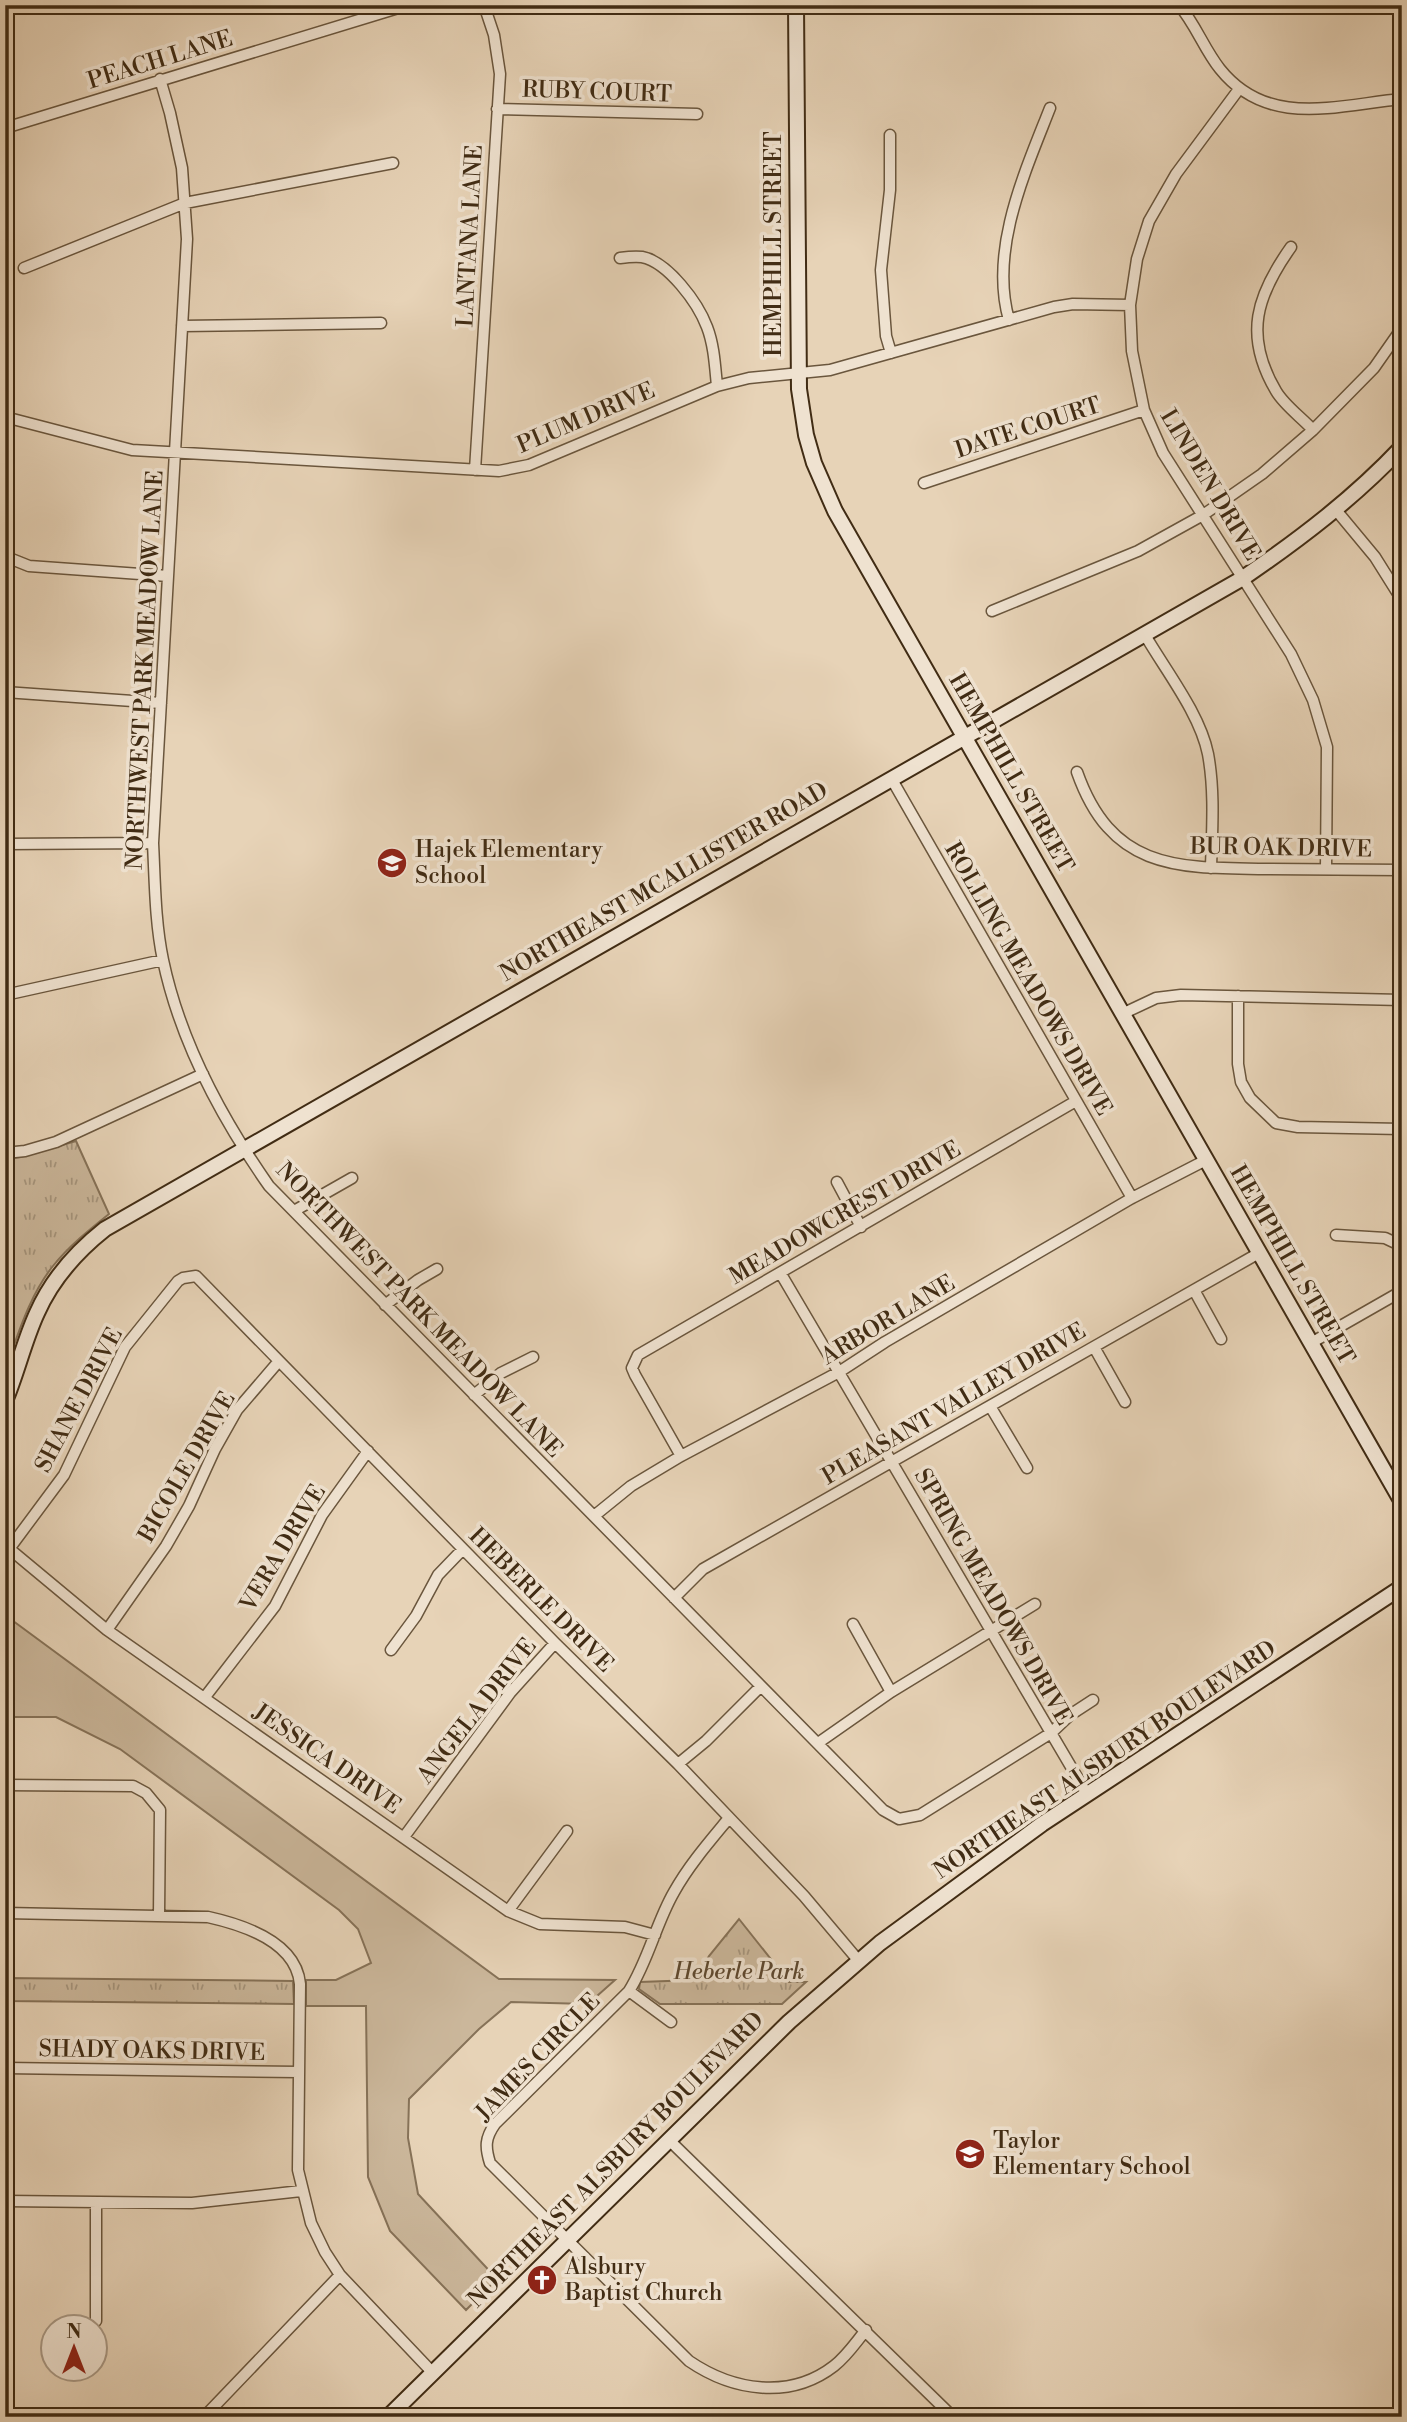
<svg xmlns="http://www.w3.org/2000/svg" width="1407" height="2422" font-family="'Libre Bodoni',serif">
<style>
.grass{fill:#cbb79b;stroke:#867258;stroke-width:2}
.park{fill:url(#park-tufts);stroke:#867258;stroke-width:2}
.lines{fill:none;stroke-linecap:round;stroke-linejoin:round}
.street-casing{stroke:#6a563d;stroke-width:13}
.secondary-casing{stroke:#412c14;stroke-width:18}
.street{stroke:#efe2d0;stroke-width:10}
.secondary{stroke:#efe2d0;stroke-width:14}
.labels{text-anchor:middle;dominant-baseline:central;stroke-width:7;stroke-linejoin:round;paint-order:stroke}
.street-label{font-size:23px;fill:#412c14;stroke:#efe2d0}
.poi-label{font-size:23px;fill:#412c14;stroke:#efe2d0;text-anchor:start}
.park-label{font-size:23px;font-style:italic;fill:#5d482f;stroke:#efe2d0}
</style>
<defs>
<pattern id="park-tufts" width="24" height="20" patternUnits="userSpaceOnUse" patternTransform="scale(1.75)"><rect width="24" height="20" fill="#cbb79b"/><path d="M3 7l-1-3M5 7V3M7 7l1-3M15 17l-1-3M17 17v-4M19 17l1-3" fill="none" stroke="#a6957d"/></pattern>
</defs>
<rect width="100%" height="100%" fill="#e7d3b7"/>
<filter id="stains"><feTurbulence type="fractalNoise" baseFrequency=".00286" numOctaves="4"/><feColorMatrix values="0 0 0 0 .2 0 0 0 0 .09 0 0 0 0 .02 0 0 0 .5 -.17"/></filter>
<radialGradient id="worn" r=".72"><stop offset=".6" stop-color="#630" stop-opacity="0"/><stop offset="1" stop-color="#630" stop-opacity=".3"/></radialGradient>
<path class="grass" d="M5,1615L499,1979L615,1980L588,2004L511,2002L479,2029L409,2099L408,2138L418,2194L497,2279L466,2310L390,2231L368,2177L366,2006H306V1980H336L371,1963L358,1929L339,1910L120,1749L56,1717H5Z"/>
<path class="park" d="M76,1141L109,1214C89,1230 69,1246 53,1266C29,1296 18,1335 5,1370V1159L21,1157Z
M739,1919L789,1982H806L782,2004H660L639,1989L640,1982L695,1980L709,1956Z
M5,1978L293,1981L294,2004L5,2001Z"/>
<g class="lines">
<g class="street-casing">
<path id="street" d="M1179,5C1196,25 1204,49 1220,69C1268,129 1337,105 1402,99
M160,79L170,113L182,168L187,239L153,843C155,882 155,922 163,960C180,1041 222,1119 269,1186L883,1810L899,1819L920,1815L1051,1733L1070,1715L1093,1700
M1239,89L1176,174L1149,221L1137,259L1130,305L1132,351L1144,410L1163,453L1291,654L1313,700L1327,747L1326,869
M497,109L697,114
M5,128L408,5
M890,135V190L881,270L886,336L891,353
M1291,247C1257,295 1243,335 1276,391C1284,405 1301,417 1313,430
M620,258C627,257 635,256 642,257C668,262 698,303 707,327C714,345 715,366 717,386
M24,268L185,203L393,163
M1009,320C989,250 1025,172 1050,108
M182,326L381,323
M5,417L132,450L499,471L529,465L717,386L749,378L830,370L1054,307L1073,304L1130,305
M475,470L500,74L494,35L484,5
M924,483L1144,410
M1336,510L1375,557L1402,600
M9,558L29,566L168,576
M992,611L1138,551L1203,515L1262,474L1313,430L1374,368L1402,328
M1145,635C1166,671 1200,714 1208,754C1215,792 1212,830 1211,868
M5,692L161,703
M1077,772C1112,871 1178,868 1268,869C1313,869 1357,870 1402,870
M891,778L1132,1198
M5,844L153,843
M5,995L163,960
M1238,996V1064L1241,1082L1250,1098L1276,1123L1298,1127L1402,1129
M1122,1014L1156,998L1181,995L1402,1000
M5,1153L25,1151L56,1142L203,1074
M837,1182L861,1227
M294,1211L352,1178
M1336,1235L1385,1238L1402,1246
M781,1274L1087,1794
M1194,1290L1221,1339
M385,1305L418,1280L437,1269
M1311,1343L1402,1291
M1094,1347L1125,1402
M474,1395L501,1373L533,1357
M990,1406L1027,1468
M681,1456L635,1375L632,1368L638,1355L1076,1101
M594,1516L631,1486L681,1456L839,1372L885,1342L1132,1198L1206,1160
M6,1546L107,1630L508,1911L540,1924L625,1927L655,1935
M9,1549L64,1475L125,1347L178,1281L183,1278L196,1276L555,1643L678,1764L804,1896L858,1960
M674,1598L703,1569L1259,1253
M853,1624L891,1692
M107,1630L166,1546L189,1506L215,1449L237,1410L279,1361
M391,1650L416,1616L438,1575L463,1549
M205,1697L275,1606L322,1515L368,1451
M818,1743L891,1692L1035,1604
M678,1764L706,1741L761,1686
M5,1785L133,1786L146,1793L160,1810L159,1915
M729,1818C710,1841 689,1865 674,1892C656,1923 649,1959 629,1991L495,2124C485,2138 485,2147 490,2163L689,2361C733,2391 790,2400 834,2366C847,2356 856,2342 866,2330
M404,1837L510,1693L555,1643
M508,1911L567,1831
M5,1913L208,1917C244,1925 296,1942 300,1984L298,2170L311,2223L325,2252L340,2275L433,2373
M629,1991L671,2022
M5,2068L299,2072
M669,2140L953,2417
M5,2201L192,2203L301,2191
M96,2202V2321
M204,2417L340,2275"/>
</g>
<g class="secondary-casing">
<path id="secondary" d="M796,5L799,389L806,435L814,463L835,511L1402,1502
M5,1401C17,1373 24,1341 37,1313C52,1279 76,1252 105,1229L1243,578C1300,539 1354,498 1402,447
M388,2417L789,2022L880,1943L1042,1824L1402,1587"/>
</g>
<use href="#street" class="street"/>
<use href="#secondary" class="secondary"/>
</g>
<defs>
<g id="school-disc" transform="scale(1.575)"><circle r="9.5" fill="#8f2418" stroke="#efe2d0"/><path d="M0-5L7-2L0 1L-7-2ZM-4 1L0 2.5L4 1V4Q0 6-4 4Z" fill="#fff"/></g>
<g id="church-disc" transform="scale(1.575)"><circle r="9.5" fill="#8f2418" stroke="#efe2d0"/><path d="M-1.2-6h2.4v3.5h3.3v2.4h-3.3V6h-2.4V-.1h-3.3v-2.4h3.3Z" fill="#fff"/></g>
</defs>
<g fill-rule="evenodd">
<use href="#school-disc" x="392" y="863"/>
<use href="#school-disc" x="970" y="2154"/>
<use href="#church-disc" x="542" y="2280"/>
</g>
<g class="labels">
<g class="street-label">
<text transform="translate(160 60) rotate(-17)">PEACH LANE</text>
<text transform="translate(597 92) rotate(2)">RUBY COURT</text>
<text transform="translate(470 236) rotate(-87)">LANTANA LANE</text>
<text transform="translate(774 244) rotate(-90)">HEMPHILL STREET</text>
<text transform="translate(586 418) rotate(-23)">PLUM DRIVE</text>
<text transform="translate(1028 428) rotate(-18)">DATE COURT</text>
<text transform="translate(1210 485) rotate(59)">LINDEN DRIVE</text>
<text transform="translate(145 670) rotate(-87)">NORTHWEST PARK MEADOW LANE</text>
<text transform="translate(1011 773) rotate(60)">HEMPHILL STREET</text>
<text transform="translate(1281 848) rotate(1)">BUR OAK DRIVE</text>
<text transform="translate(664 882) rotate(-30)">NORTHEAST MCALLISTER ROAD</text>
<text transform="translate(1028 979) rotate(60)">ROLLING MEADOWS DRIVE</text>
<text transform="translate(845 1213) rotate(-30)">MEADOWCREST DRIVE</text>
<text transform="translate(1292 1265) rotate(60)">HEMPHILL STREET</text>
<text transform="translate(419 1310) rotate(46)">NORTHWEST PARK MEADOW LANE</text>
<text transform="translate(888 1320) rotate(-31)">ARBOR LANE</text>
<text transform="translate(79 1400) rotate(-62)">SHANE DRIVE</text>
<text transform="translate(954 1404) rotate(-30)">PLEASANT VALLEY DRIVE</text>
<text transform="translate(187 1467) rotate(-60)">BICOLE DRIVE</text>
<text transform="translate(283 1548) rotate(-59)">VERA DRIVE</text>
<text transform="translate(993 1597) rotate(60)">SPRING MEADOWS DRIVE</text>
<text transform="translate(541 1600) rotate(45)">HEBERLE DRIVE</text>
<text transform="translate(477 1711) rotate(-52)">ANGELA DRIVE</text>
<text transform="translate(327 1759) rotate(35)">JESSICA DRIVE</text>
<text transform="translate(1105 1760) rotate(-34)">NORTHEAST ALSBURY BOULEVARD</text>
<text transform="translate(152 2051) rotate(1)">SHADY OAKS DRIVE</text>
<text transform="translate(538 2057) rotate(-46)">JAMES CIRCLE</text>
<text transform="translate(616 2160) rotate(-45)">NORTHEAST ALSBURY BOULEVARD</text>
</g>
<g class="poi-label">
<text x="415" y="850">Hajek Elementary<tspan x="415" dy="26">School</tspan></text>
<text x="993" y="2141">Taylor<tspan x="993" dy="26">Elementary School</tspan></text>
<text x="565" y="2267">Alsbury<tspan x="565" dy="26">Baptist Church</tspan></text>
</g>
<g class="park-label">
<text x="739" y="1972">Heberle Park</text>
</g>
</g>
<rect width="1407" height="2422" fill="none" stroke="#e7d3b7" stroke-width="28"/>
<rect x="7" y="7" width="1393" height="2408" fill="none" stroke="#412c14" stroke-width="3.5"/>
<rect x="14" y="14" width="1379" height="2394" fill="none" stroke="#412c14" stroke-width="2"/>
<g transform="translate(74 2348)"><circle r="33" fill="#efe2d0" stroke="#a99985" stroke-width="2"/>
<path d="M0-5L12 26L0 18L-12 26Z" fill="#8f2418"/>
<text y="-10" font-size="19" font-weight="bold" text-anchor="middle" fill="#412c14">N</text>
</g>
<rect width="100%" height="100%" filter="url(#stains)"/>
<rect width="100%" height="100%" fill="url(#worn)"/>
</svg>
